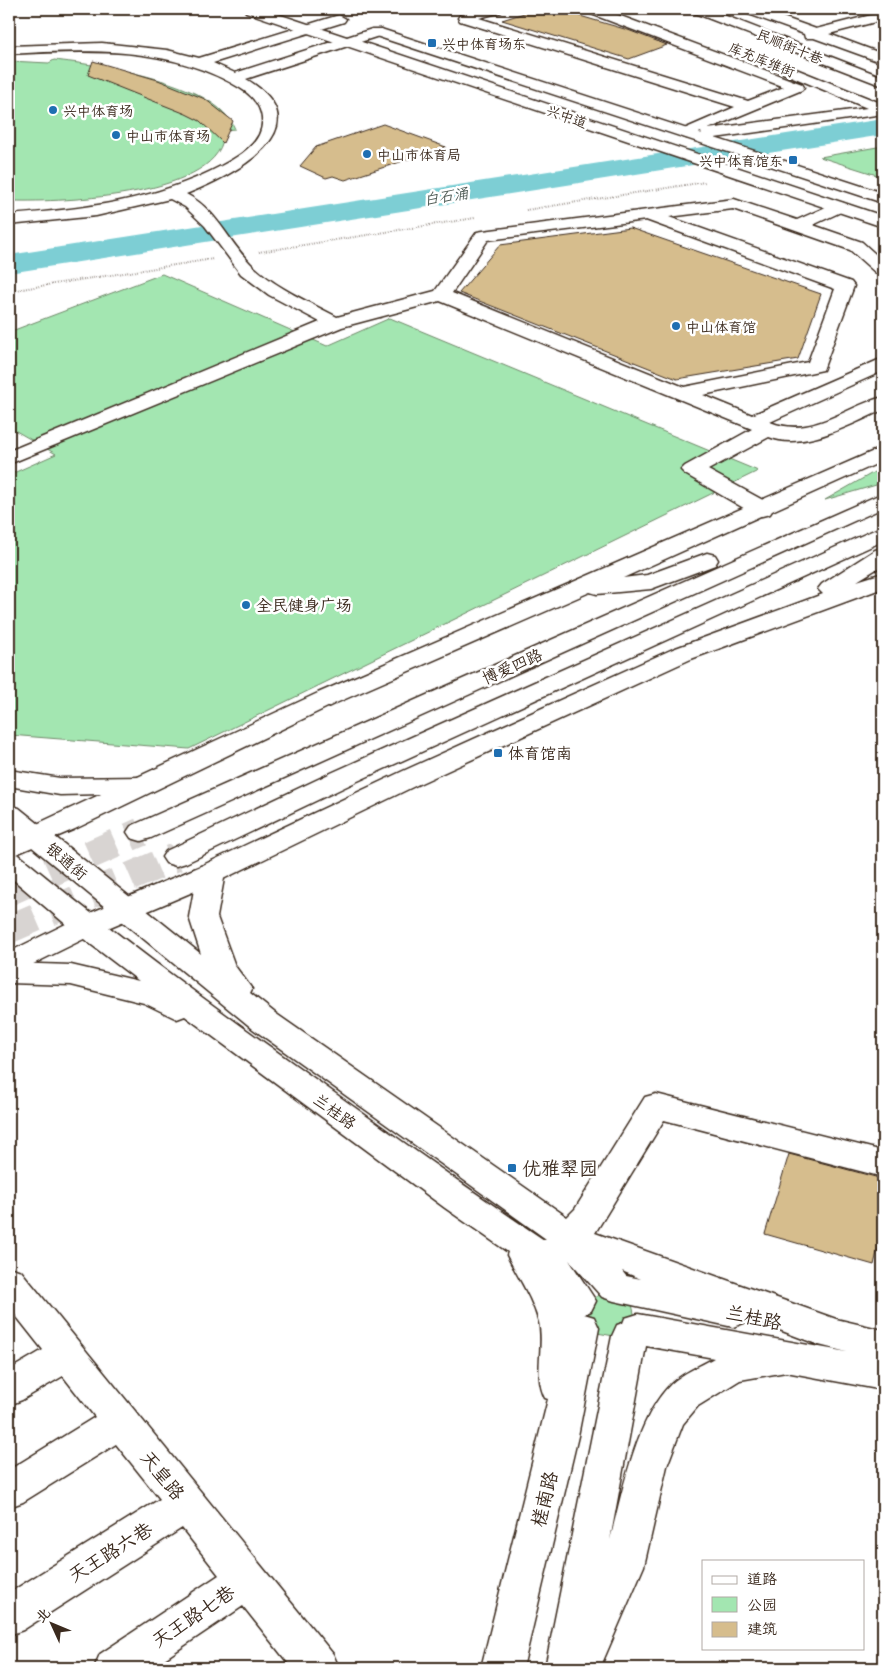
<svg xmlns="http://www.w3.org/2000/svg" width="892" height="1677" font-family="'Patrick Hand','LXGW WenKai TC',sans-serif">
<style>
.green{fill:#a3e6b1;stroke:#6f8868}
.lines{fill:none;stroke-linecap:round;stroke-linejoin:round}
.river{fill:#7dced4;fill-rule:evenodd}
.building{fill:#d6bd8d;stroke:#3b2a1e}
.highway-tunnel{stroke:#d8d4d2;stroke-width:29;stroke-dasharray:29 15;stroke-linecap:butt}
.minor-casing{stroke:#3b2a1e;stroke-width:3}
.major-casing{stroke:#3b2a1e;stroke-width:3}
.highway-casing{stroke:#3b2a1e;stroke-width:3}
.path{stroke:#3b2a1e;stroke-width:2;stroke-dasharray:0.5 2;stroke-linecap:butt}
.minor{fill:#fff;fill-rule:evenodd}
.major{fill:#fff;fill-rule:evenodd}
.highway{fill:#fff;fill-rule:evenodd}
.poi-dot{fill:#1f6fb2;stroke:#fff;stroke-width:2}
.labels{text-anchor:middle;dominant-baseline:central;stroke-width:5;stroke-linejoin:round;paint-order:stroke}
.far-poi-label{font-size:14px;fill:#3b2a1e;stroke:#fff;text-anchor:start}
.far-street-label{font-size:14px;fill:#3b2a1e;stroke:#fff}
.far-water-label{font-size:15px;font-style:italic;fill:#4f5b55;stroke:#fff}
.poi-label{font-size:16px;fill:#3b2a1e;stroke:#fff;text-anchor:start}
.street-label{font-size:16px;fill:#3b2a1e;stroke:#fff}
.near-poi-label{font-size:19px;fill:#3b2a1e;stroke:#fff;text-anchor:start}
.near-street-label{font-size:19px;fill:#3b2a1e;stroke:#fff}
</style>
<rect width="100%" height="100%" fill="#fff"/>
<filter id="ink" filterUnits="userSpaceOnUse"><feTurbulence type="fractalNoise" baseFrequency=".02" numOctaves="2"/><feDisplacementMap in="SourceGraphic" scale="10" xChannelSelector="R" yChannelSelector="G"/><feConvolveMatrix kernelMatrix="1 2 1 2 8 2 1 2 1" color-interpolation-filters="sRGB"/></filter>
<g filter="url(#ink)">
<path class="green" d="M54,60C100,65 216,81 235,129L224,130C227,197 60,202 14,201L9,205V61L49,63Z
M883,146V177L820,157Z
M162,274L327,346L390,318L758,471L189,749L9,735V475L56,454L9,427V332Z
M883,467V483L825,500Z
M601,1294L632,1304L635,1318L614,1336L597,1333L584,1315L587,1302Z"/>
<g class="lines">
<path class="river" d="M883,119V135L9,273V255Z"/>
</g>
<path class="building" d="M537,9H556L628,30L667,45L629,59L502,20Z
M93,61L158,80L205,99L233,121L223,143L200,121L186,114L88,75Z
M383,124L446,147L345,180L333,176L326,178L300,166L316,147Z
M630,228L821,294L798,359L677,379L459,293L500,245Z
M789,1154L883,1179V1227L874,1265L765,1234Z"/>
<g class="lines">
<path class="highway-tunnel" d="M9,891L141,832
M9,929L176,857"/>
<g class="minor-casing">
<path id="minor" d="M482,9H503L501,12L479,18L748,101L784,87L586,12L584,9H602L802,84L804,87L802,90L708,129L867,108L776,70L774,67L781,63L883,104V114L708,139L703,137L701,132L687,138L682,136L679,133L682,130L735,107L460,21L458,18L460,15Z
M690,9H708L883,77V86L692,12Z
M741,9H760L816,29L883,12V20L829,34L883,54V63L814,38H805L804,34L743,12Z
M339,15L346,19L344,22L213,63L235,73L372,29H382L384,32L382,35L246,79C327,127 233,176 186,194C218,210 229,244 254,267C278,289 309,302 337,317L435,291L477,232L483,231L734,199L797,220L837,202L843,203L845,207L843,211L813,225L862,242L883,261V275L877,274L850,250L733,209L669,217L851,282L854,286L823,370L703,395L752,415L883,358V371L770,422C812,439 844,407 883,397V410C851,424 804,451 769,437L708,470L770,504L773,509L770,514L762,516L754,514L685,474L681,470L685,466L752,429L440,301L342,327L9,464V451L320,322L269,295L241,274L205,226L185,207L170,199L96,216L9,225V215C83,209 155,201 221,166C234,159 252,149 259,135C268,116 257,98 240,88C171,46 88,49 9,54V46L102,43L167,50L199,58ZM646,220L835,289L808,362L684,387L452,293L488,240Z
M9,770L60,778L144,777L153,779L157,785L153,791L144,793L60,795L9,786Z
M9,805L19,808L201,954L189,917L197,873L201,866L211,864L221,866L225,873L217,917L235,966L252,989L250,993L275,1013L567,1217L575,1209L645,1097L656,1094L883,1151V1177L664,1120L595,1233L836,1319L883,1330V1390L786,1372L740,1380L698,1406L683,1424L667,1466L644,1566L600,1668H545L612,1336L617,1325L623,1323L625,1318L638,1314L847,1352L819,1345L748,1318L746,1322L733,1327L614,1301L602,1297L569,1260L596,1301L591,1311L584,1314L594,1317L599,1328L578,1436L523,1668H481L548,1399L545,1398C533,1374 545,1347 539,1322C532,1297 518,1277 507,1255L508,1252L445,1208L185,1016L177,1019L144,1003L71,985L9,983V963L71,965L139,981L76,933L9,876V852L19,855C114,934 214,1007 315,1079C391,1134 467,1188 544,1240L546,1239L253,1029L9,828ZM622,1271L641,1279L626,1276ZM646,1346L714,1358C700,1366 683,1373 671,1384C636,1418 622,1494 610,1540Z
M9,1267L21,1271L333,1654L339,1668H292L243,1606L151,1668H94L100,1654L219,1575L182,1528L23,1630L9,1635V1593L160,1499L116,1444L23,1502L9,1507V1470L95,1417L63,1376L22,1400L9,1405V1370L43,1350L9,1307Z"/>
</g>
<g class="major-casing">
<path id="major" d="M244,9H263L883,216V227L246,12Z
M381,29L883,193V203L376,36L374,33Z"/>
</g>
<g class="highway-casing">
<path id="highway" d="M883,447V461L623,578L647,575L707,553L715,555L718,560L715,565L651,589L597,594L590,592L336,703L75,829L9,857V837L318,693Z
M883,493V508L151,838L141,841L131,838L127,832L131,826Z
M883,526V541L349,785L186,863L176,866L166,863L162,857L166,851L331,773Z
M883,548V565L857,581L883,573V588L691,659L421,783L221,880L96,933L19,971L9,974V952L76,919L201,866L403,771L673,649L823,594L818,589L822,584L875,550Z"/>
</g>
<path class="path" d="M526,210L705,182
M259,252L475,218
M9,291L213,259"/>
<use href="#minor" class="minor"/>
<use href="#major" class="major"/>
<use href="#highway" class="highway"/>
</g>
</g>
<g class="poi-dot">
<rect x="427" y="38" width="10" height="10" rx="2.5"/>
<circle cx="53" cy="110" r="5"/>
<circle cx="116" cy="135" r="5"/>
<circle cx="367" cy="154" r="5"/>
<rect x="788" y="155" width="10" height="10" rx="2.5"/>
<circle cx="676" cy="326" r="5"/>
<circle cx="246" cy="605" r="5"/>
<rect x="493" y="748" width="10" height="10" rx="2.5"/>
<rect x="507" y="1163" width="10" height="10" rx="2.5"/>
</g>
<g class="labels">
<g class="far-poi-label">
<text x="442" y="43">兴中体育场东</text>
<text x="63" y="110">兴中体育场</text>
<text x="126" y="135">中山市体育场</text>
<text x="377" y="154">中山市体育局</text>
<text x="783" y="160" text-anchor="end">兴中体育馆东</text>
<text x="686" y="326">中山体育馆</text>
</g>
<g class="far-street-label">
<text transform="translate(790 46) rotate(22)">民顺街十巷</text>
<text transform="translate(762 59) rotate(22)">库充库维街</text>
<text transform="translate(567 116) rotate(19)">兴中道</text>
</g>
<g class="far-water-label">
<text transform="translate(446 196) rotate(-9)">白石涌</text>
</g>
<g class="poi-label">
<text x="256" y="605">全民健身广场</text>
<text x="508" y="753">体育馆南</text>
</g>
<g class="street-label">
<text transform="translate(512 666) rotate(-24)">博爱四路</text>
<text transform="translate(67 861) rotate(40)">银通街</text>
<text transform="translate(335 1111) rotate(36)">兰桂路</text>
</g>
<g class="near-poi-label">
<text x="522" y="1168">优雅翠园</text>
</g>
<g class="near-street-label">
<text transform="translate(754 1317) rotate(12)">兰桂路</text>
<text transform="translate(163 1475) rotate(51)">天皇路</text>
<text transform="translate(544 1499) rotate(-76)">槎南路</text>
<text transform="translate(110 1552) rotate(-32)">天王路六巷</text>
<text transform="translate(193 1616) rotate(-34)">天王路七巷</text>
</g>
</g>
<rect width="892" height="1677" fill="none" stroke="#fff" stroke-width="30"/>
<rect x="15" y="15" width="862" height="1647" fill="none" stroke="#3b2a1e" stroke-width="2" filter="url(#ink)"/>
<rect x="702" y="1560" width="162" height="90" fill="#ffffff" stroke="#b1aaa5"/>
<rect x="712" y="1576" width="25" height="8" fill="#ffffff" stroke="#b1aaa5"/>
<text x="747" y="1584" font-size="15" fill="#3b2a1e">道路</text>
<rect x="712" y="1597" width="25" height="15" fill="#a3e6b1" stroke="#b1aaa5"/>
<text x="747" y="1610" font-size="15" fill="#3b2a1e">公园</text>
<rect x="712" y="1622" width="25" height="15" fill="#d6bd8d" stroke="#b1aaa5"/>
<text x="747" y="1634" font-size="15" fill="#3b2a1e">建筑</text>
<g transform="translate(52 1624) rotate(314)" stroke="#ffffff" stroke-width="4" paint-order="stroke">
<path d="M0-4L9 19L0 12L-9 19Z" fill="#3b2a1e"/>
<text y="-8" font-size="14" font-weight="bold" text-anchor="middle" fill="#3b2a1e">北</text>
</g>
</svg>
